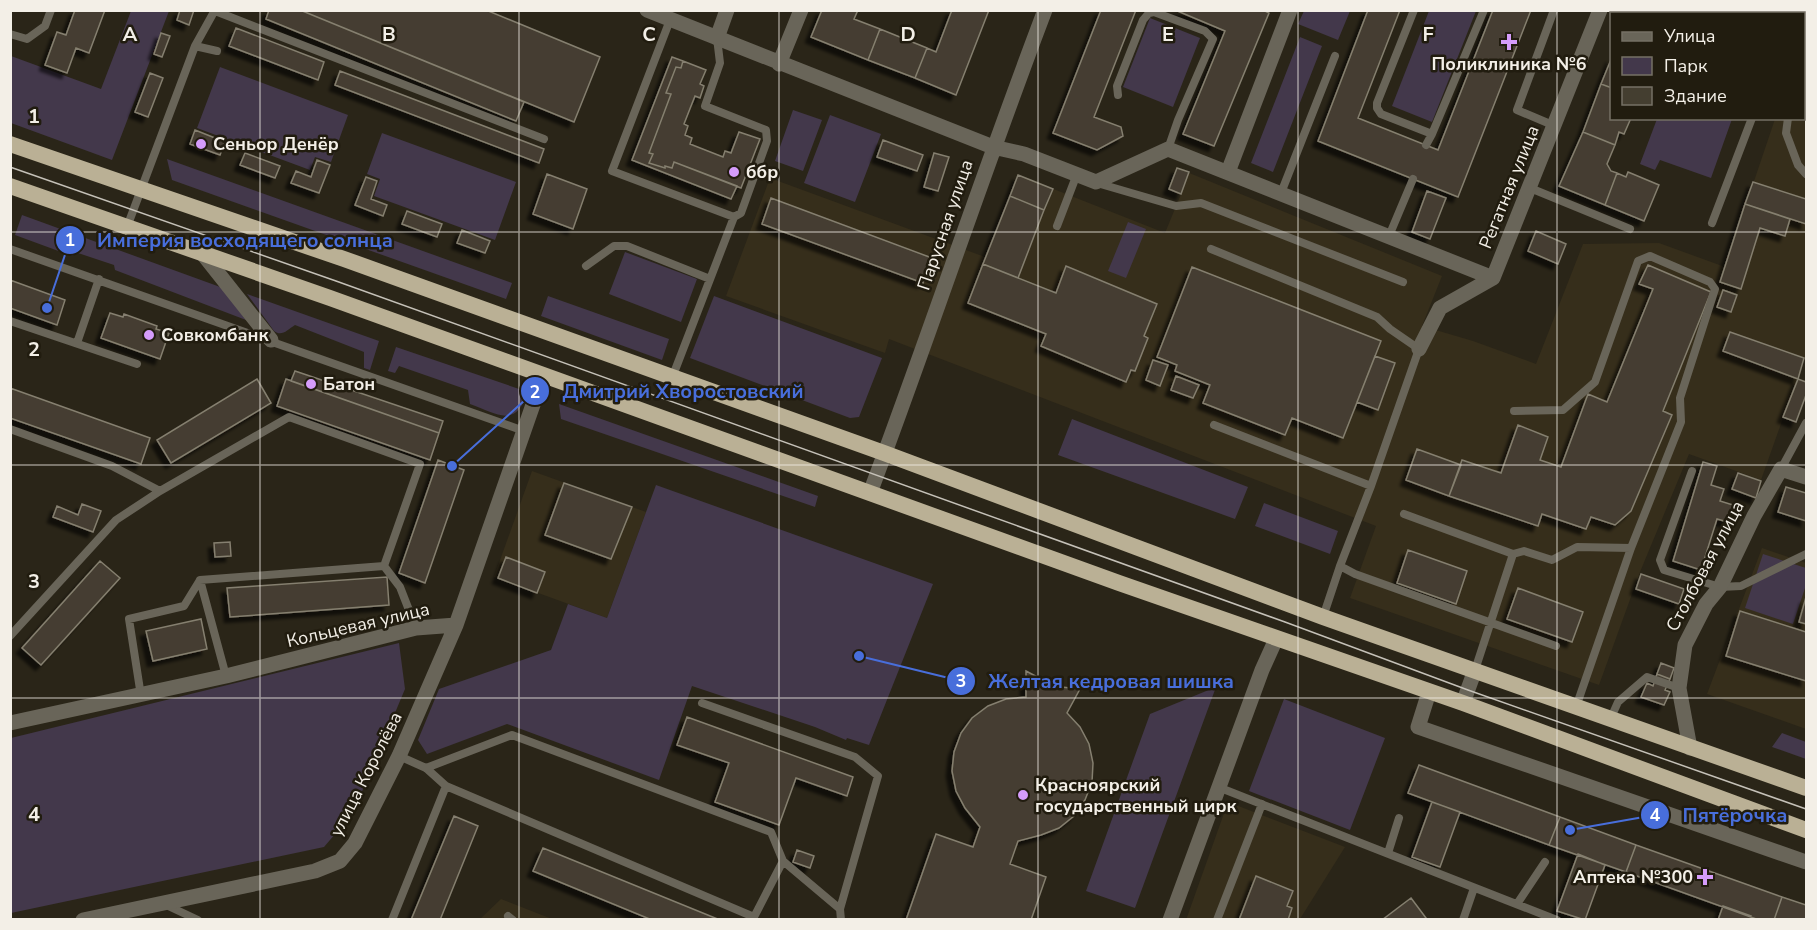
<svg xmlns="http://www.w3.org/2000/svg" width="1817" height="930" font-family="'Nunito Sans',sans-serif">
<style>
.built{fill:#362e1b}
.green{fill:#43384b}
.building{fill:#443e30;stroke:#857f6f;stroke-width:1.5;filter:url(#shadow)}
.lines{fill:none;stroke-linecap:round;stroke-linejoin:round}
.service{stroke:#696559;stroke-width:8}
.minor{stroke:#696559;stroke-width:15}
.trunk{stroke:#bab095;stroke-width:16}
.tram{stroke:#c5c1b8;stroke-width:1.5}
.grid{fill:none;stroke:#f3efe7;stroke-width:1.5;stroke-opacity:0.55}
.poi-dot{fill:#d59cfb;stroke:#211c0f;stroke-width:2}
.labels{text-anchor:middle;dominant-baseline:central;stroke-width:5;stroke-linejoin:round;paint-order:stroke}
.poi-label{font-size:18px;font-weight:bold;fill:#f3efe7;stroke:#211c0f;text-anchor:start}
.street-label{font-size:18px;fill:#f3efe7;stroke:#211c0f}
.grid-label{font-size:20px;text-anchor:middle;font-weight:bold;fill:#f3efe7;stroke:#211c0f;stroke-width:5;stroke-linejoin:round;paint-order:stroke}
.leader{fill:none;stroke:#486edb;stroke-width:2}
.callout-dot{fill:#486edb;stroke:#211c0f;stroke-width:2}
.mark-label{font-size:18px;text-anchor:middle;font-weight:bold;fill:#fff}
.callout-label{font-size:20px;text-anchor:middle;font-weight:bold;fill:#486edb;stroke:#211c0f;stroke-width:5;stroke-linejoin:round;paint-order:stroke}
</style>
<defs>
<filter id="shadow"><feDropShadow dx="-5.5" dy="5.5" stdDeviation="1.5" flood-color="#0009"/></filter>
</defs>
<rect width="100%" height="100%" fill="#2a2518"/>
<path class="built" d="M1806,25V359H1804L1761,480L1689,454L1640,572L1599,685L1350,598L1376,526L889,339L885,353L726,296L770,178L985,257L1018,175L1165,233L1181,194L1169,189L1177,168L1442,276L1422,326L1473,341L1536,364L1583,244L1659,243L1725,267L1775,119L1804,118V34Z
M532,471L646,512L607,618L494,577Z
M1762,548L1806,563V729L1707,694Z
M1228,802L1345,847L1300,919L1186,920Z
M501,899L552,919L479,920Z"/>
<path class="green" d="M131,11H169L112,160L11,123V56L101,89Z
M1304,11V10L1350,11L1338,40L1298,24Z
M1429,11H1476L1432,122L1392,106Z
M1150,18L1200,38L1173,107L1123,87Z
M1300,37L1322,46L1273,172L1251,163Z
M220,67L348,115L331,162L315,157L310,170L197,128Z
M793,110L822,120L803,171L775,161Z
M830,115L881,134L855,202L804,183Z
M1657,119H1732L1711,178L1660,160L1655,170L1640,164Z
M382,133L516,182L495,240L374,196L380,179L367,174Z
M167,159L512,283L506,299L172,180Z
M22,215L223,288L246,320L115,270L114,265L78,253L72,256L15,235Z
M1128,222L1146,229L1126,278L1108,271Z
M625,252L697,279L681,322L609,294Z
M247,294L379,341L370,370L364,368V352L295,325C287,330 282,337 274,331Z
M548,296L669,339L662,360L541,316Z
M714,296L882,358L859,417L850,418L690,358Z
M396,347L528,392C515,429 498,414 470,404L468,390L399,366L395,373L388,371Z
M559,404L818,496L815,507L561,419Z
M1072,419L1248,487L1235,519L1058,455Z
M656,485L933,584L869,745L847,738L846,740L815,727L692,686L659,780L507,724L427,754L418,740L439,689L551,650L568,604L607,618Z
M1264,503L1338,531L1330,554L1255,526Z
M1763,554L1806,568V585L1793,624L1745,608Z
M399,643L405,689L353,813L324,847L11,913V738Z
M1216,687L1135,908L1086,891L1150,714Z
M1284,699L1385,738L1350,830L1249,791Z
M1782,733L1806,742V759L1772,747Z"/>
<path class="building" d="M75,10H105L89,53L76,48L67,73L45,65L57,32L66,35Z
M180,10H194L189,25L177,20Z
M269,10H300L524,102L516,121L266,19Z
M300,10H486L600,57L574,122Z
M822,10H858L854,19L880,29L868,60L811,37Z
M952,10H989L956,95L915,78L927,48L936,52Z
M1101,10H1136L1094,117L1121,127L1123,136L1097,150L1053,133Z
M1175,10H1263L1269,13L1214,146L1183,134L1225,31Z
M1368,10H1400L1358,118L1438,150L1493,10H1531L1458,197L1318,141Z
M1630,10H1693L1692,14H1629Z
M1693,10H1724L1729,12L1692,14Z
M236,28L324,62L318,80L229,46Z
M880,29L927,48L915,78L868,60Z
M161,33L170,36L162,57L154,54Z
M672,57L683,61L681,68L676,67L666,93L671,94L649,153L653,154L649,163L665,168V166L672,168L674,162L737,186L731,199L632,160Z
M1612,57V88L1601,84Z
M683,61L706,70L700,84L704,86L700,98L695,96L684,124L688,126L685,135L692,138L690,144L723,157L725,151L731,153L739,132L760,139L741,188L674,162L672,168L665,166V168L649,163L653,154L649,153L671,94L666,93L676,67L681,68Z
M340,71L544,149L539,163L335,85Z
M150,73L163,78L148,117L135,112Z
M1601,84L1612,88V118H1631L1624,134L1619,132L1615,145L1583,132Z
M195,130L225,142L220,155L190,144Z
M1583,132L1615,145L1607,164L1611,171L1617,173L1605,205L1559,186Z
M883,140L923,155L917,171L877,157Z
M245,153L280,166L275,178L240,165Z
M934,153L949,157L938,191L924,187Z
M317,160L330,165L319,193L291,183L296,171L311,177Z
M1177,168L1189,172L1181,194L1169,189Z
M1628,172L1659,185L1644,221L1605,205L1617,173L1626,177Z
M547,174L587,189L573,229L533,214Z
M1018,175L1053,189L1044,210L1010,196Z
M366,177L377,181L371,199L387,205L383,216L355,205Z
M1753,182L1806,199V224L1745,204Z
M1427,191L1446,198L1430,239L1412,232Z
M1010,196L1044,210L1018,278L983,264Z
M771,198L932,258L923,283L762,224Z
M1745,204L1790,219L1785,236L1760,228L1741,289L1720,282Z
M407,211L442,224L437,237L402,224Z
M462,230L490,241L485,253L457,243Z
M1536,231L1566,244L1558,264L1528,251Z
M983,264L1056,293L1066,266L1157,304L1144,336L1148,338L1135,371L1131,370L1126,382L1041,346L1046,334L968,303Z
M1648,265L1711,292L1663,411L1672,415L1631,511L1615,525L1591,517L1586,529L1542,514L1538,526L1449,496L1462,460L1501,473L1518,425L1548,437L1540,460L1561,467L1588,394L1607,402L1653,289L1639,284Z
M1192,267L1381,341L1343,438L1292,418L1285,435L1203,403L1210,385L1175,371L1177,365L1157,357Z
M10,280L65,300L57,325L10,308Z
M1723,290L1737,295L1731,312L1717,307Z
M110,313L123,317L124,314L157,326L156,329L169,333L160,359L101,338Z
M1730,332L1804,358L1798,379L1723,351Z
M1375,356L1395,363L1378,410L1357,402Z
M1153,360L1168,365L1160,386L1146,380Z
M295,371L443,421L439,433L291,381Z
M1176,376L1199,385L1193,398L1171,390Z
M257,379L271,403L171,463L157,440Z
M286,379L439,433L430,460L277,406Z
M1798,379L1806,382V395L1796,422L1783,417Z
M10,388L150,438L141,464L10,418Z
M1417,449L1461,465L1449,496L1406,480Z
M438,460L464,470L425,583L399,573Z
M1703,462L1717,466L1711,485L1724,489L1720,501L1733,505L1728,522L1717,519L1701,570L1673,561Z
M1738,473L1761,481L1756,498L1732,489Z
M564,483L632,507L611,559L545,535Z
M1786,487L1806,493V521L1778,512Z
M82,504L101,511L93,532L53,517L57,506L78,515Z
M230,542L231,556L215,557L214,543Z
M1408,550L1467,571L1456,604L1397,583Z
M506,557L545,572L537,593L498,578Z
M100,561L120,578L41,665L22,648Z
M1641,574L1684,589L1679,604L1636,589Z
M387,577L389,605L230,617L227,588Z
M1518,588L1583,612L1572,642L1507,619Z
M1806,597V624L1799,622Z
M1740,611L1806,632V681L1726,656Z
M201,619L207,649L153,661L146,631Z
M1661,663L1674,668L1670,679L1657,674Z
M1026,671L1043,680L1061,687L1080,689L1067,713L1080,727L1089,744L1093,763L1092,782L1085,800L1074,816L1059,828L1041,835L1018,841L1010,864L1046,877L1031,920H906L936,834L973,847L980,827L965,808L956,791L952,771L954,752L961,733L972,718L988,706L1006,699L1026,697Z
M1657,674L1670,679L1665,690L1670,692L1664,705L1641,697L1647,683L1653,686Z
M687,717L853,777L847,796L796,778L779,825L715,802L729,763L677,745Z
M1419,765L1560,817L1549,845L1408,793Z
M1432,802L1460,812L1440,867L1412,857Z
M454,816L478,826L440,920H411Z
M1560,817L1636,845L1626,872L1549,845Z
M1636,845L1782,897L1774,920H1759L1626,872Z
M543,848L720,920H652L533,871Z
M797,850L814,856L810,868L793,862Z
M1578,854L1605,865L1585,920L1557,911Z
M1256,876L1293,891L1287,906L1292,908L1288,920H1239Z
M1782,897L1806,905V920H1774Z
M1411,898L1426,918L1424,920H1382Z
M1723,906L1751,916L1749,920H1718Z"/>
<g class="lines">
<path class="service" d="M1414,10L1377,103V108L1381,114L1432,134L1426,145
M1554,10L1517,110L1555,126
M215,11L544,139
M670,20L612,171L734,217
M10,34L27,39L45,26L51,10
M195,46L217,51
M1804,60L1806,55
M1118,95L1117,86L1143,20L1149,13L1154,12L1205,31L1213,39L1178,120L1168,149
M1788,118L1786,133L1798,165L1806,174
M1432,134L1484,10
M1097,183L1176,206L1201,203L1403,282
M1530,188L1630,229
M1281,193L1335,56
M1712,223L1752,118
M1057,226L1077,174
M127,227L195,46L215,10
M1389,236L1413,179
M10,249L524,431
M1211,249L1377,317L1390,329L1419,349L1371,486L1340,566L1323,617
M586,266L614,246H627L710,279
M10,321L137,364
M77,343L99,279
M672,378L734,217L741,213L767,141L766,130L705,106L720,63L717,38
M1514,411L1563,410L1595,382L1638,261L1650,256L1710,282L1715,289L1680,398L1681,422L1631,548L1576,707
M1214,425L1371,486
M10,429L112,466L160,491
M1781,469L1806,423
M1692,471L1660,560L1664,570L1720,587L1741,586L1806,554
M1404,514L1513,554L1475,670
M1513,554L1524,551L1552,560L1577,547L1631,548
M384,566L400,587L416,628
M1340,566L1355,574L1556,646
M200,580L226,676
M10,636L116,520L160,491L289,417L420,464L384,566L200,580L184,606L129,619L141,696
M702,703L855,757L878,776L840,909
M1610,720L1618,702L1647,677L1679,688
M426,768L512,735L771,832L783,861L840,909L841,920
M446,786L754,917L783,861
M1218,787L1557,920
M1388,853L1399,818
M164,904L198,920
M1517,904L1545,862
M508,916L513,920
M392,920L446,786L426,768L399,756
M1217,920L1262,804
M1463,920L1474,888"/>
<path class="minor" d="M647,10L993,147L1024,154L1096,182L1168,149L1493,278
M1768,10L1775,14
M1795,14L1799,10
M717,38L727,10
M779,64L801,10
M1228,172L1290,10
M203,254L271,340
M1419,349L1440,308L1493,278L1600,10
M870,493C930,333 984,170 1045,10
M1429,692L1418,727L1806,862
M1463,703L1475,670
M10,723L226,676L416,628L456,625
M1690,748L1679,688L1685,645L1706,604L1720,587L1754,516L1781,469L1806,477
M83,920L315,871L340,861L355,843L399,756L456,625L543,376
M1170,920L1262,670L1276,639"/>
<path class="trunk" d="M10,144L344,259L884,453L1323,617L1806,788
M10,186L330,298L1119,583L1463,703L1806,830"/>
<path class="tram" d="M10,167L336,281L1285,622L1468,690L1806,809"/>
</g>
<path class="grid" d="M260,10V920M519,10V920M779,10V920M1038,10V920M1298,10V920M1557,10V920M10,232H1806M10,465H1806M10,698H1806"/>
<g class="poi-dot">
<path d="M1506 33h6v6h6v6h-6v6h-6v-6h-6v-6h6z"/>
<circle cx="201" cy="144" r="6"/>
<circle cx="734" cy="172" r="6"/>
<circle cx="149" cy="335" r="6"/>
<circle cx="311" cy="384" r="6"/>
<circle cx="1023" cy="795" r="6"/>
<path d="M1702 868h6v6h6v6h-6v6h-6v-6h-6v-6h6z"/>
</g>
<g class="labels">
<g class="poi-label">
<text x="1509" y="64" text-anchor="middle">Поликлиника №6</text>
<text x="213" y="144">Сеньор Денёр</text>
<text x="746" y="172">ббр</text>
<text x="161" y="335">Совкомбанк</text>
<text x="323" y="384">Батон</text>
<text x="1035" y="785">Красноярский<tspan x="1035" dy="21">государственный цирк</tspan></text>
<text x="1693" y="877" text-anchor="end">Аптека №300</text>
</g>
<g class="street-label">
<text transform="translate(1509 187) rotate(-68)">Регатная улица</text>
<text transform="translate(945 225) rotate(-71)">Парусная улица</text>
<text transform="translate(1705 566) rotate(-62)">Столбовая улица</text>
<text transform="translate(358 625) rotate(-13)">Кольцевая улица</text>
<text transform="translate(366 774) rotate(-63)">улица Королёва</text>
</g>
</g>
<g class="grid-label">
<text x="130" y="41">A</text>
<text x="389" y="41">B</text>
<text x="649" y="41">C</text>
<text x="908" y="41">D</text>
<text x="1168" y="41">E</text>
<text x="1428" y="41">F</text>
<text x="34" y="123">1</text>
<text x="34" y="356">2</text>
<text x="34" y="588">3</text>
<text x="34" y="821">4</text>
</g>
<path class="leader" d="M47 308L70 240M452 466L535 391M859 656L961 681M1570 830L1655 815"/>
<g class="callout-dot">
<circle cx="47" cy="308" r="6"/>
<circle cx="452" cy="466" r="6"/>
<circle cx="859" cy="656" r="6"/>
<circle cx="1570" cy="830" r="6"/>
<circle cx="70" cy="240" r="15"/>
<circle cx="535" cy="391" r="15"/>
<circle cx="961" cy="681" r="15"/>
<circle cx="1655" cy="815" r="15"/>
</g>
<g class="mark-label">
<text x="70" y="246">1</text>
<text x="535" y="398">2</text>
<text x="961" y="687">3</text>
<text x="1655" y="821">4</text>
</g>
<g class="callout-label">
<text x="245" y="247">Империя восходящего солнца</text>
<text x="683" y="398">Дмитрий Хворостовский</text>
<text x="1111" y="688">Желтая кедровая шишка</text>
<text x="1735" y="822">Пятёрочка</text>
</g>
<rect width="1817" height="930" fill="none" stroke="#f3efe7" stroke-width="24"/>
<rect x="1610" y="12" width="195" height="108" fill="#211c0f" stroke="#757065" stroke-width="1.5"/>
<rect x="1622" y="32" width="30" height="9" fill="#696559" stroke="#757065" stroke-width="1.5"/>
<text x="1664" y="42" font-size="18" fill="#f3efe7">Улица</text>
<rect x="1622" y="57" width="30" height="18" fill="#43384b" stroke="#757065" stroke-width="1.5"/>
<text x="1664" y="72" font-size="18" fill="#f3efe7">Парк</text>
<rect x="1622" y="87" width="30" height="18" fill="#443e30" stroke="#757065" stroke-width="1.5"/>
<text x="1664" y="102" font-size="18" fill="#f3efe7">Здание</text>
</svg>
